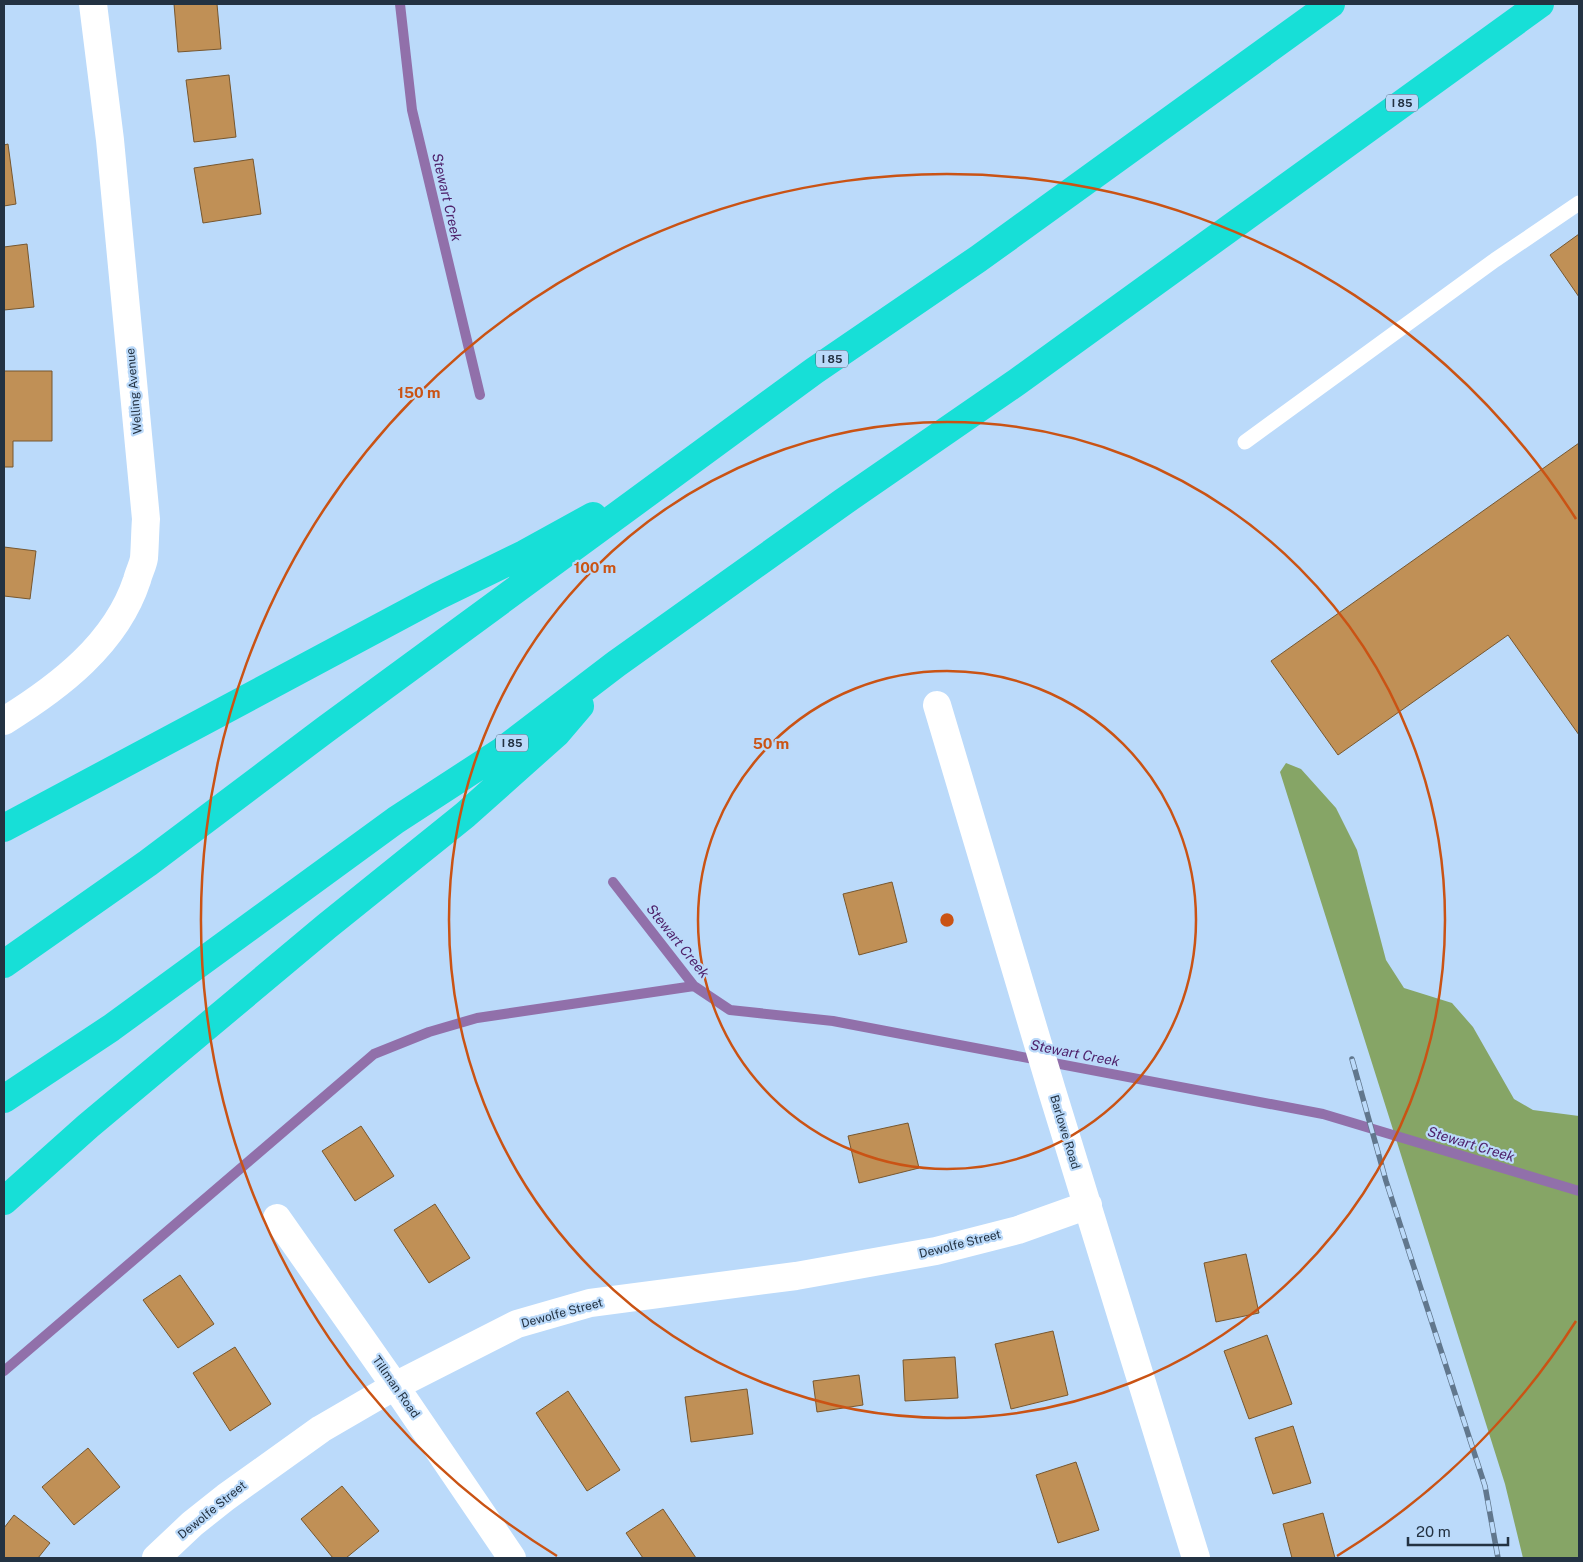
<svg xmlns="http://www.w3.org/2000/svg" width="1583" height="1562" font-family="'Public Sans',sans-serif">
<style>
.forest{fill:#86a566}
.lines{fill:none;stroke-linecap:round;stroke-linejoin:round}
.stream{stroke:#9170aa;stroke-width:10}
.building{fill:#c09056;stroke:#77572f}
.service{stroke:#fff;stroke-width:15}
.minor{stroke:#fff;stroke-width:28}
.motorway{stroke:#17dfd7;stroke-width:28}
.rail-casing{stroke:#61778d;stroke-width:5.5}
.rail{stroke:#bbdafa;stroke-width:4;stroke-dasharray:11;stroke-linecap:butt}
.ring{fill:none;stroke:#ca5314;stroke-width:2.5}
.labels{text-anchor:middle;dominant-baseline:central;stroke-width:4.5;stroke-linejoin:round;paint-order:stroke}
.shield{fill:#bbdafa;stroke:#516479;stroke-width:1}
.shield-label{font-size:11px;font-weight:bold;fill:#233242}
.street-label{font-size:12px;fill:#233242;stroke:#bbdafa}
.water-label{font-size:14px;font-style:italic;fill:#4f226b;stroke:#bbdafa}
.centre{fill:#ca5314;stroke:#bbdafa;stroke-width:2.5}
.ring-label{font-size:15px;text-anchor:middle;font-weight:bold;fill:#ca5314;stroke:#bbdafa;stroke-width:4.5;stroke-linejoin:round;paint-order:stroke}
</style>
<rect width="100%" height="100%" fill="#bbdafa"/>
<path class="forest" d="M1286,763L1301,769L1336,808L1357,850L1386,960L1404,988L1452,1003L1473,1027L1514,1099L1533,1110L1579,1116V1558H1523L1505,1484L1280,772Z"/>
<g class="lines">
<path class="stream" d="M400,4L412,110L480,395
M613,882L694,986L730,1010L833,1021L1323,1114L1579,1191
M4,1371L374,1054L429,1032L477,1018L694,986"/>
</g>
<path class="building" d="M174,4H217L221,49L178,52Z
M229,75L236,137L194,142L186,80Z
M8,144L16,204L4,206V145Z
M253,159L261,214L203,223L194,168Z
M1579,234V297L1550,255Z
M27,244L34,307L4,310V247Z
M4,371H52V441H13V467H4Z
M1579,443V735L1508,635L1338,755L1271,661Z
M4,547L36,551L30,599L4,596Z
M892,882L907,942L859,955L843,894Z
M908,1123L919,1168L859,1183L848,1136Z
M361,1126L394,1176L355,1201L322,1151Z
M435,1204L470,1258L429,1283L394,1230Z
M1246,1254L1259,1313L1216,1322L1204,1263Z
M180,1275L214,1324L178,1348L143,1300Z
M1053,1331L1068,1395L1011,1409L995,1344Z
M1267,1335L1292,1404L1249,1419L1224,1351Z
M235,1347L271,1404L230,1431L193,1373Z
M955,1357L958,1398L905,1401L903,1360Z
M859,1375L863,1405L817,1412L813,1381Z
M747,1389L753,1434L691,1442L685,1397Z
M568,1391L620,1470L587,1491L536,1413Z
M1293,1426L1311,1483L1273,1494L1255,1438Z
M88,1448L120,1487L74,1525L42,1487Z
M1076,1462L1099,1530L1058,1543L1036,1475Z
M342,1486L379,1531L346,1558H333L301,1519Z
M663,1509L696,1558H643L626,1533Z
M1323,1513L1335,1558H1292L1283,1524Z
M14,1515L50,1543L38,1558H4V1528Z"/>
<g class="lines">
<path class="service" d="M1245,442L1495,260L1579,203"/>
<path class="minor" d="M937,705L1052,1091L1196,1558
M4,721C59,687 116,644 137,580C139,572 143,565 144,558C145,545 145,532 146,519L110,140L93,4
M277,1218L395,1386L512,1558
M156,1558L192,1524L226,1497L321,1429L395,1386L517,1324L590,1303L796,1276L936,1251L1018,1230L1088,1205"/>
<path class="motorway" d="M4,828L438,596L524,554L593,516
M4,964L148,863L326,729L814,371L978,259L1331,4
M4,1099L111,1028L396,820L502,751L616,664L843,502L1017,382L1540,4
M4,1201L88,1126L327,926L465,815L557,733L580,706"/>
<g class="rail-casing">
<path id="rail" d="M1352,1059L1386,1181L1485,1486L1498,1558"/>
</g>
<use href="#rail" class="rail"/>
</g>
<g class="ring">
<circle cx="947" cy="920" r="249"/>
<circle cx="947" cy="920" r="498"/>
<path d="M1576 1321A746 746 0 0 1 1337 1556M557 1556A746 746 0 1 1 1576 519"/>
</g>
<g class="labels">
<g class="shield">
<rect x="1386" y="94.5" width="32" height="17" rx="4"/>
<rect x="816" y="350.5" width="32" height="17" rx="4"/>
<rect x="496" y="734.5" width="32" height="17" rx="4"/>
</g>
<g class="shield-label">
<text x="1402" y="103">I 85</text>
<text x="832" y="359">I 85</text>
<text x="512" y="743">I 85</text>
</g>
<g class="street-label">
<text transform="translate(134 391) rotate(-95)">Welling Avenue</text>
<text transform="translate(1065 1132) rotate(73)">Barlowe Road</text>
<text transform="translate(960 1244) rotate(-14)">Dewolfe Street</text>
<text transform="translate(562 1313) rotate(-15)">Dewolfe Street</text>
<text transform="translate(396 1387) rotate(55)">Tillman Road</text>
<text transform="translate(212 1510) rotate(-39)">Dewolfe Street</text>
</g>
<g class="water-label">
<text transform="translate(447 197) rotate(77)">Stewart Creek</text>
<text transform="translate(678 941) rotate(51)">Stewart Creek</text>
<text transform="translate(1075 1053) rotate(11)">Stewart Creek</text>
<text transform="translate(1471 1144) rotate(17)">Stewart Creek</text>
</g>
</g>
<circle cx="947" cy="920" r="8" class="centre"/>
<g class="ring-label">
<text x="419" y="398">150 m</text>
<text x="595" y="573">100 m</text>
<text x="771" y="749">50 m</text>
</g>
<rect width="1583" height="1562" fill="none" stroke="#233242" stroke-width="10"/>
<path d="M1408 1537v8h100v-8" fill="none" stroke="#233242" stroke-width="2.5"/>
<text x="1416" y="1537" font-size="15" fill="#233242" stroke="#bbdafa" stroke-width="4" paint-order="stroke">20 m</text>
</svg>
